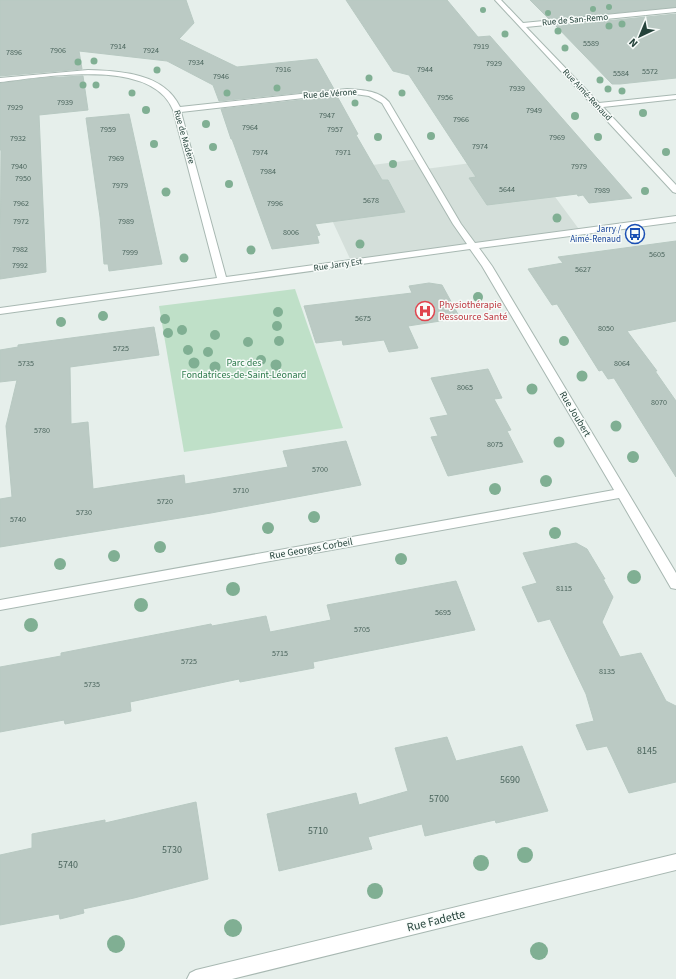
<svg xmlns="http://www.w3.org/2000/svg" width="676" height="979" font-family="'Source Sans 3',sans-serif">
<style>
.built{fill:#d4dfda}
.green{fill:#bfe0c8}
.building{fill:#bbcac4;stroke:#b8c9c2}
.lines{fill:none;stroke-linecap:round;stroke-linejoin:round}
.minor-casing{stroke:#a8b8b2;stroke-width:2}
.minor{fill:#fff;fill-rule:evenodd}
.tree{fill:#80af93}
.labels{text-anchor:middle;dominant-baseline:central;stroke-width:3;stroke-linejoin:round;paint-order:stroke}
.number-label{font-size:8px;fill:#4a645c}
.far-street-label{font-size:9px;fill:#24423a;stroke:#f7fbf9}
.far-transit-label{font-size:9px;fill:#164399;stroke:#f7fbf9;text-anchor:end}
.health-label{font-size:10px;fill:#be3a42;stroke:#f7fbf9;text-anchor:start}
.park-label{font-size:10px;fill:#2d7a4b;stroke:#f7fbf9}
.street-label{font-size:10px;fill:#24423a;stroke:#f7fbf9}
.near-number-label{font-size:10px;fill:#4a645c}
.near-street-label{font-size:12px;fill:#24423a;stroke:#f7fbf9}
</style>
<rect width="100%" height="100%" fill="#e6efeb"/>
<path class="built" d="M525,156L581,232L352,263L310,173L419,159L425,169Z"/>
<path class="green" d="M295,289L343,428L184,452L159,306Z"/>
<path class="building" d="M0,0H186L194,23L179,39L237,67L317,59L334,89L219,101L213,85L167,61L79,51L82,69L0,76Z
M346,0H447L478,37L490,36L632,198L589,203L583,195L578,196L577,194L487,205L469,178L476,177L409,75L393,71Z
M530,0H676V7L549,19Z
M676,14V78L620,84H612L556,26Z
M83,76L88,110L39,115L46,272L0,279L1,150H0V83L43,78Z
M337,96L358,134L356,135L382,180H388L405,212L315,224L320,235L317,236L319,243L272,249L232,139H231L221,109Z
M129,114L162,264L109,271L108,264H104L100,217L86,118Z
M676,241V321L627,331L657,371H655L676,401V477L614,378L608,379L602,370L599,371L557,304L552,305L528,269L563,263L558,257Z
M429,283L442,285L460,318L408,326L418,348L389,352L384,340L343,345L342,340L316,343L304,306L412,293L409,286Z
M154,327L159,355L70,367L71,424L88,422L93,489L184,475L185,484L288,467L283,451L346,441L361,485L211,513L0,547V499L12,497L6,426L17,380L0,382V350L18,347V345Z
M488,369L502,398L494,399L511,430L507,431L523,462L448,476L431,437L438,436L430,418L448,415L431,378Z
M576,543L587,549L605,579H603L613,597L602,622L620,657L641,653L666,701L676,706V782L629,793L607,746L587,750L576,725L594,721L586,694L550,619L538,622L522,587L537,583L523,553Z
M456,581L475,630L313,662L314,668L240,682L239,679L130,702L131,711L65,724L64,720L0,732V667L61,656V653L211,624L212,626L266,616L270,632L331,620L327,605Z
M447,737L456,761L522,746L548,811L496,823L495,820L425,836L422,824L368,837L372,849L279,871L267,814L356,793L359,805L408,791L395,748Z
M196,802L208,879L134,898L83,909L84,913L60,919L59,914L0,925V855L32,848V834L105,820V823Z"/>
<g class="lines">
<g class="minor-casing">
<path id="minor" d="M495,0H501L523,23L676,8V12L526,27L599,103L676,95V99L603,107L676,185V193L673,192Z
M88,70C121,71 164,73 180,107L347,89C361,90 378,90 389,102L461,224L475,243L676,216V222L479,248L492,266L676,573V589L671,588L619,498L0,610V600L614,490L482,266L470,249L0,314V308L217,278L173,110C152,57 45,77 0,82V78ZM347,93L369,96L382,103L453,224L467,244L226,277L181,112Z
M676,854V870L232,979H187L190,973L196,970Z"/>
</g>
<use href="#minor" class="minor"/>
</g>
<g class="tree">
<circle cx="609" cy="7" r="3"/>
<circle cx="593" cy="9" r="3"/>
<circle cx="483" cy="10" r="3"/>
<circle cx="548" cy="13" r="3"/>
<circle cx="622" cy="24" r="3.5"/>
<circle cx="609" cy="26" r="3.5"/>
<circle cx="558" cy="31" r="3.5"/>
<circle cx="505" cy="34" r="3.5"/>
<circle cx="565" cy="48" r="3.5"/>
<circle cx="94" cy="61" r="3.5"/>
<circle cx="78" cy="62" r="3.5"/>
<circle cx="157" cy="70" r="3.5"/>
<circle cx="369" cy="78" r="3.5"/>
<circle cx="600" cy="80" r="3.5"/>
<circle cx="83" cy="85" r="3.5"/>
<circle cx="96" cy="85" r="3.5"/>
<circle cx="277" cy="88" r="3.5"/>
<circle cx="608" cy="89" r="3.5"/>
<circle cx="622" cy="91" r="3.5"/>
<circle cx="132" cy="93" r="3.5"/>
<circle cx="227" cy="93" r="3.5"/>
<circle cx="402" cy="93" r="3.5"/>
<circle cx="355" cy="103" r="3.5"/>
<circle cx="146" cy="110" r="4"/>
<circle cx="643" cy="113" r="4"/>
<circle cx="575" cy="116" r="4"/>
<circle cx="206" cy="124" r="4"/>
<circle cx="431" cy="136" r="4"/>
<circle cx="378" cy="137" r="4"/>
<circle cx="598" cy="137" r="4"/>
<circle cx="154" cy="144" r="4"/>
<circle cx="213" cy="147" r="4"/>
<circle cx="666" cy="152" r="4"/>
<circle cx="393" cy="164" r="4"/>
<circle cx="229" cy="184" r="4"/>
<circle cx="645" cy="191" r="4"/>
<circle cx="166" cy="192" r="4.5"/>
<circle cx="557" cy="218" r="4.5"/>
<circle cx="360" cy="244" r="4.5"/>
<circle cx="251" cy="250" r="4.5"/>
<circle cx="184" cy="258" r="4.5"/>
<circle cx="478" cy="297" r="5"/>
<circle cx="278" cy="312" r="5"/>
<circle cx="103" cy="316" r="5"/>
<circle cx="165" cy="319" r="5"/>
<circle cx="61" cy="322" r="5"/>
<circle cx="277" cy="326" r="5"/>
<circle cx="182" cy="330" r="5"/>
<circle cx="168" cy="333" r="5"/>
<circle cx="215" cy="335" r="5"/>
<circle cx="279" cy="341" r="5"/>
<circle cx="564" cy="341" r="5"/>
<circle cx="248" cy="342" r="5"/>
<circle cx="188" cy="350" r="5"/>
<circle cx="208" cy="352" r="5"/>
<circle cx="261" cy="360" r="5"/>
<circle cx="194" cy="363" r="5.5"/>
<circle cx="276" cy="365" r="5.5"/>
<circle cx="215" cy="367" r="5.5"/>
<circle cx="582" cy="376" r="5.5"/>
<circle cx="532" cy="389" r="5.5"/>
<circle cx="616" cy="426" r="5.5"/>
<circle cx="559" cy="442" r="5.5"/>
<circle cx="633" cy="457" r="6"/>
<circle cx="546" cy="481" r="6"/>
<circle cx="495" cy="489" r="6"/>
<circle cx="314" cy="517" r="6"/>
<circle cx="268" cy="528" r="6"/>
<circle cx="555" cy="533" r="6"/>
<circle cx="160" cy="547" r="6"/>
<circle cx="114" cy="556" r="6"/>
<circle cx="401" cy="559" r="6"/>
<circle cx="60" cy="564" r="6"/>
<circle cx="634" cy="577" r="7"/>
<circle cx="233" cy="589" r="7"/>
<circle cx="141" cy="605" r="7"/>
<circle cx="31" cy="625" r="7"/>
<circle cx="525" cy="855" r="8"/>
<circle cx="481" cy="863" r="8"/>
<circle cx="375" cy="891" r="8"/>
<circle cx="233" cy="928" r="9"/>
<circle cx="116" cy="944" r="9"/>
<circle cx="539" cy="951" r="9"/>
</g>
<defs>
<g id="bus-ring" transform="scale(1)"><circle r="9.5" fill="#f7fbf9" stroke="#1a4fb4" stroke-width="1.5"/><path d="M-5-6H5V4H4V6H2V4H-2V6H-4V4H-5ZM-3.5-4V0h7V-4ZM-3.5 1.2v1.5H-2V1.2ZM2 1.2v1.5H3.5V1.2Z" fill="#1a4fb4"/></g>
<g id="hospital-ring" transform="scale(1)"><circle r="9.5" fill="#f7fbf9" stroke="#e0444e" stroke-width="1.5"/><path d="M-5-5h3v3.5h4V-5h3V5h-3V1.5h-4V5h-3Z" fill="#e0444e"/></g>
</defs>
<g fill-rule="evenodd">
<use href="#bus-ring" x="635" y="234"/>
<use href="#hospital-ring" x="425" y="311"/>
</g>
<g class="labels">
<g class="number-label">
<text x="591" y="43">5589</text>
<text x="118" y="46">7914</text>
<text x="481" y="46">7919</text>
<text x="58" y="50">7906</text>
<text x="151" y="50">7924</text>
<text x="14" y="52">7896</text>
<text x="196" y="62">7934</text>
<text x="494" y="63">7929</text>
<text x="283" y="69">7916</text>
<text x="425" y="69">7944</text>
<text x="650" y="71">5572</text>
<text x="621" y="73">5584</text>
<text x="221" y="76">7946</text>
<text x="517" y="88">7939</text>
<text x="445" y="97">7956</text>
<text x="65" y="102">7939</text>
<text x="15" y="107">7929</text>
<text x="534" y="110">7949</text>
<text x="327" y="115">7947</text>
<text x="461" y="119">7966</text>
<text x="250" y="127">7964</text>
<text x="108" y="129">7959</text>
<text x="335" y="129">7957</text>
<text x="557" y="137">7969</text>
<text x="18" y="138">7932</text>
<text x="480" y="146">7974</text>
<text x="260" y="152">7974</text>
<text x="343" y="152">7971</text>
<text x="116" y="158">7969</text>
<text x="19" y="166">7940</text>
<text x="579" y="166">7979</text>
<text x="268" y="171">7984</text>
<text x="23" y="178">7950</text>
<text x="120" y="185">7979</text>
<text x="507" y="189">5644</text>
<text x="602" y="190">7989</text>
<text x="371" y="200">5678</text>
<text x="21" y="203">7962</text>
<text x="275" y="203">7996</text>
<text x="21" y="221">7972</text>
<text x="126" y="221">7989</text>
<text x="291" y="232">8006</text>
<text x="20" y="249">7982</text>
<text x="130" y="252">7999</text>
<text x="657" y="254">5605</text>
<text x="20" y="265">7992</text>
<text x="583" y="269">5627</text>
<text x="363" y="318">5675</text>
<text x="606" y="328">8050</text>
<text x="121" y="348">5725</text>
<text x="26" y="363">5735</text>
<text x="622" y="363">8064</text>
<text x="465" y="387">8065</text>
<text x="659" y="402">8070</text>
<text x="42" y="430">5780</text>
<text x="495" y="444">8075</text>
<text x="320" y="469">5700</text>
<text x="241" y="490">5710</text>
<text x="165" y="501">5720</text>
<text x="84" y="512">5730</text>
<text x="18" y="519">5740</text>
<text x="564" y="588">8115</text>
<text x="443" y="612">5695</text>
<text x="362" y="629">5705</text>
<text x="280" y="653">5715</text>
<text x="189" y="661">5725</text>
<text x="607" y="671">8135</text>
<text x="92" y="684">5735</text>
</g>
<g class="far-street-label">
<text transform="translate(575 20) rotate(-5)">Rue de San-Remo</text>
<text transform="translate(330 94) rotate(-4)">Rue de Vérone</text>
<text transform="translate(587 95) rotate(47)">Rue Aimé-Renaud</text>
<text transform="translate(184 137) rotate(74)">Rue de Madère</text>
<text transform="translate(338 265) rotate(-8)">Rue Jarry Est</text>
</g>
<g class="far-transit-label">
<text x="621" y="229">Jarry /<tspan x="621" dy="10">Aimé-Renaud</tspan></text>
</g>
<g class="health-label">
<text x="439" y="305">Physiothérapie<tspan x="439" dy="12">Ressource Santé</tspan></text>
</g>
<g class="park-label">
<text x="244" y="363">Parc des<tspan x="244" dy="12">Fondatrices-de-Saint-Léonard</tspan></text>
</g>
<g class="street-label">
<text transform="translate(575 414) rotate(59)">Rue Joubert</text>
<text transform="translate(311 549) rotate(-10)">Rue Georges Corbeil</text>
</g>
<g class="near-number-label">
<text x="647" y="751">8145</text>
<text x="510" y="780">5690</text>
<text x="439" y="799">5700</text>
<text x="318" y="831">5710</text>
<text x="172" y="850">5730</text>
<text x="68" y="865">5740</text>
</g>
<g class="near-street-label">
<text transform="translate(436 921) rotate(-14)">Rue Fadette</text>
</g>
</g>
<g transform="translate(640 36) rotate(224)" stroke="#f7fbf9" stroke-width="3" paint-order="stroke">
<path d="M0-3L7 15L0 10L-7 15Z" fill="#24423a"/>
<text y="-6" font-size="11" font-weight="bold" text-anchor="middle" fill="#24423a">N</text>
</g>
</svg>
